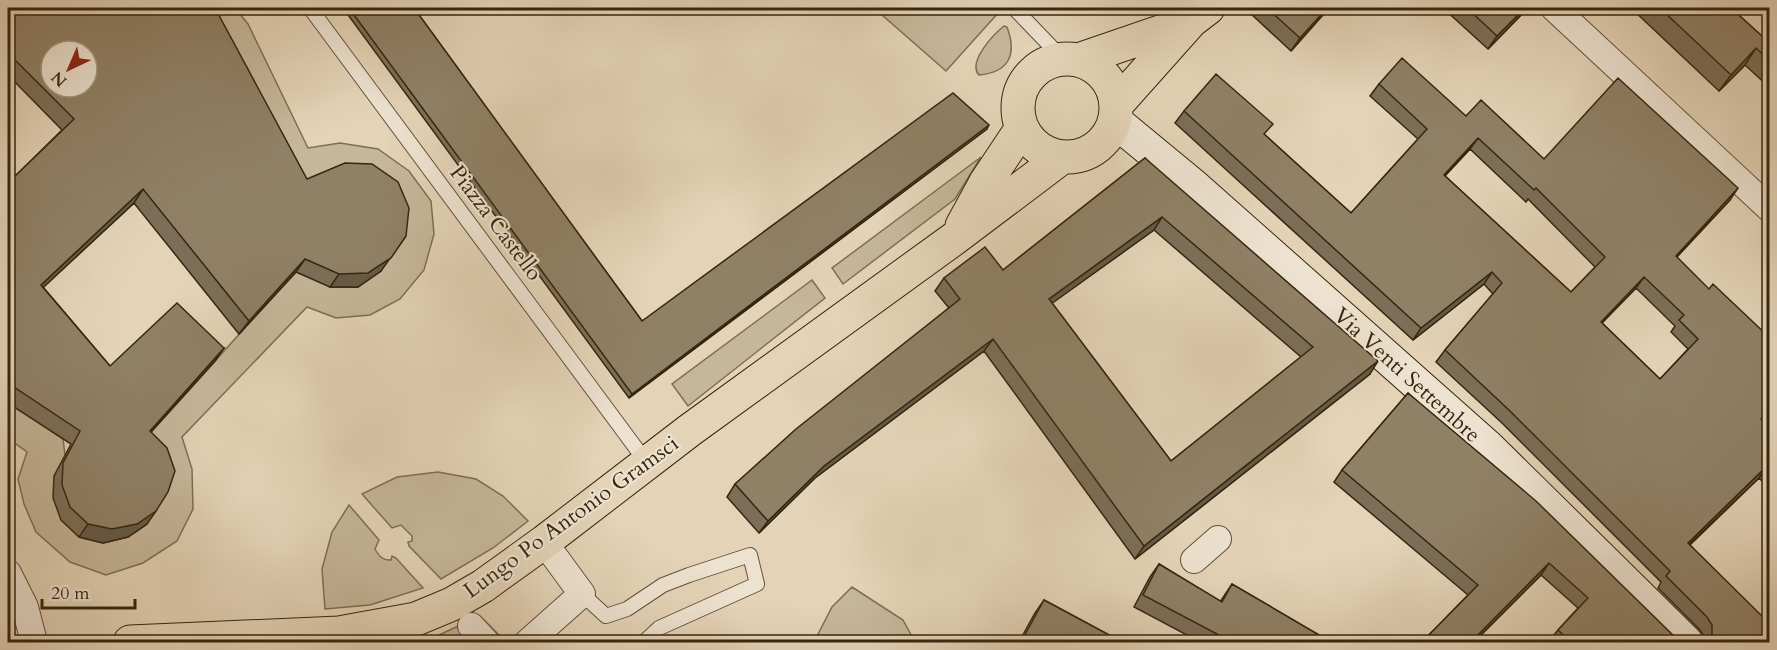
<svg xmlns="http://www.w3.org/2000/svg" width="1777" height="650" font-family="Cardo,serif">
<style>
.green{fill:#c6b69a;stroke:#7e6e54;stroke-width:1.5}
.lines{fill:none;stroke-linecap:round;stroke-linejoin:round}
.lane-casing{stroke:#615139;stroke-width:16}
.street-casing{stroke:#615139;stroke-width:28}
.secondary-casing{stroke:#35260f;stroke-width:35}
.primary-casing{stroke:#35260f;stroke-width:35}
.lane{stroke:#ede2d0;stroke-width:14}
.street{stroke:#ede2d0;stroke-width:26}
.secondary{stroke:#ede2d0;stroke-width:33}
.primary{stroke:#e4d3b7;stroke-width:33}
.wall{fill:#7c6e58;stroke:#35260f;stroke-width:1.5;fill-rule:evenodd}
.shaded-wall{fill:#655a47;stroke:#35260f;stroke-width:1.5}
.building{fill:#908066;stroke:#35260f;stroke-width:1.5;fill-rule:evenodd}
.labels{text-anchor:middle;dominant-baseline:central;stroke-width:4.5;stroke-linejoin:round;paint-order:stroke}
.street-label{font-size:22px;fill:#35260f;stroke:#ede2d0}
</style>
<rect width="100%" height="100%" fill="#e4d3b7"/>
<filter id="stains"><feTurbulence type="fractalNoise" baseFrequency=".00333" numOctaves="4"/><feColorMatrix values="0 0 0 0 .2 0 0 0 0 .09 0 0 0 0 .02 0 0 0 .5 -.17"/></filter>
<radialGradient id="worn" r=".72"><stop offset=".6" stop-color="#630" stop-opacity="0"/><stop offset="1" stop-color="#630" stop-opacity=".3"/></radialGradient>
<path class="green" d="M184,8H235L248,24L308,148L340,143L378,149L409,171L431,201L434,234L424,270L400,299L370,315L336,318L307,307L182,437L192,469L193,509L177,541L143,563L106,575L70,562L36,532L24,504L18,479L27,452L8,438V402L63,439L65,455L140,444L300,267C320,288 331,287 358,287Z
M874,8H994L999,12L946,71Z
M1004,26L1007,27C1017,54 1010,72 979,75C967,62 994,34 1004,26Z
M981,157L955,199L843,284L832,268Z
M812,280L825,298L688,406L672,384Z
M438,472L476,479L503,496L528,521L493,548L441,579L409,546L408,542L412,541V536L401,525L392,528L362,494L397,477Z
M349,505L379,540L375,549C379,556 383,561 391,560L392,556L396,558L423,588L370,605L325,609L322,569L332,532Z
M852,587L903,620L915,642H814L832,607Z
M480,616L506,642H424Z"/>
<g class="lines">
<g class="lane-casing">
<path id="lane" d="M310,8L647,463
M1014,8L1063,59
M582,594L606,616L627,609L663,585L689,575L750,555L757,584L659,628L644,642"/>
</g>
<g class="street-casing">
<path id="street" d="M1554,8L1770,209
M1194,560L1218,539
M8,573L25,607L34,642
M471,626L486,642
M528,642L582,594L544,542"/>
</g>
<g class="secondary-casing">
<path id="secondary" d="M1115,121L1195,187L1487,446L1686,642"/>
</g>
<g class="primary-casing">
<path id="primary" d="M1018 108a49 49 0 1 1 98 0a49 49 0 1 1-98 0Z
M1078,60L1186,23
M1117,104L1191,21L1208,8
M962,226L986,182L1022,128
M130,642L339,633L416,619L452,604L483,586L544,542L690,430L955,238L1061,158"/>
</g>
<use href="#lane" class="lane"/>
<use href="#street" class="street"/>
<use href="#secondary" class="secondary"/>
<use href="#primary" class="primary"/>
</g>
<path class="wall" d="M8,8L307,179L381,271L358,287H330L296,272L239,334L134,203L43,287L110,366L224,348L215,361L151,432L147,524L128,537L103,543L79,537L61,520L53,498L54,476L71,444L8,403V183L62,130L8,75Z
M343,8H414L642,321L987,129L629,398Z
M1254,8H1329L1291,51L1250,13Z
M1443,8H1527L1524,12L1488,49Z
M1631,8H1731L1763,37L1770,30V88L1745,65L1719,91Z
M1379,84L1466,116L1544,159L1730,200L1677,257L1763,421L1770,428V478L1764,483L1759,478L1690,545L1770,642H1704V636L1699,629L1658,588L1661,582L1502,423L1436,362L1445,350L1493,294L1484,284L1413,340L1175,123L1184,111L1265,135L1351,213L1418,139L1370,96ZM1470,149L1526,202L1528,199L1595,267L1571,292L1445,176ZM1636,288L1675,326L1671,332L1688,349L1660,379L1602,323Z
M1145,158L1370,374L1135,559L984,351L815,478L759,533L727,497L735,484L949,308L935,291L944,278L1003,270ZM1154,230L1301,357L1171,461L1052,303Z
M1408,393L1680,642H1550L1549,641L1558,630L1578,608L1541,575L1474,642H1422L1468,595L1334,482L1342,470Z
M1159,564L1220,602L1232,584L1331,642H1200L1134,607L1150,577Z
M1044,600L1122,642H1019L1035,613Z"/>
<path class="shaded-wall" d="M1327,8H1329L1291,51L1300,38Z
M1525,8H1527L1524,12L1488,49L1497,36Z
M1756,48L1745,65L1719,91L1731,75Z
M989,125L987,129L629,398L632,394Z
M1478,138L1470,149L1435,186L1444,175Z
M1738,188L1730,200L1667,267L1676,256Z
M143,189L134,203L32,298L41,285Z
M1162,217L1154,230L1040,312L1049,299Z
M406,236L381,271L358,287H330L339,274Z
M305,259L296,272L239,334L249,321Z
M1492,272L1484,284L1413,340L1421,328Z
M1644,277L1636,288L1592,333L1601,322Z
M993,339L984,351L815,478L759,533L768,521L824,466Z
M224,348L215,361L140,444L150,431Z
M1378,361L1370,374L1135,559L1144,546Z
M1770,411V414L1753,431L1761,419Z
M1767,466L1759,478L1679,554L1688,543Z
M156,511L147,524L128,537L103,543L79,537L88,524Z
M1549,563L1541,575L1474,642H1471Z"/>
<path class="building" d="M8,8H215L307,179L345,163L372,164L398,182L409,208L406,236L391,258L368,273L339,274L305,259L249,321L143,189L41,285L110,366L177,303L224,348L150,431L167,448L175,471L168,492L156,511L137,524L112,529L88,524L70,507L62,485L63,463L80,431L8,383V183L74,119L8,53ZM51,51H87V87H51Z
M349,8H414L642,321L953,93L989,125L632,394Z
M1267,8H1327L1300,38Z
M1467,8H1525L1497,36Z
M1660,8H1731L1763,37L1770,30V61L1756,48L1731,75Z
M1402,58L1466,116L1481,100L1544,159L1618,78L1738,188L1676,256L1709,289L1713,284L1770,338V411L1761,419L1770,428V468L1767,466L1688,543L1766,620L1770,617V642H1708L1712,636V625L1707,617L1666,576L1670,571L1510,411L1445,350L1502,283L1492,272L1421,328L1184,111L1216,74L1273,124L1264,134L1351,213L1427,129L1379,84ZM1478,138L1534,190L1536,188L1605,257L1571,292L1444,175ZM1644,277L1684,315L1679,320L1698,339L1660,379L1601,322Z
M1145,158L1378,361L1144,546L993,339L824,466L768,521L735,484L796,429L960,299L944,278L985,247L1003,270ZM1162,217L1313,347L1171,461L1049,299Z
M1408,393L1536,501L1680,642H1571L1558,630L1588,598L1549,563L1471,642H1422L1478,585L1342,470Z
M1159,564L1222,602L1232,584L1331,642H1232L1143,595Z
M1044,600L1122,642H1021Z"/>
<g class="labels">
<g class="street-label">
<text transform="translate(496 223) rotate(53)">Piazza Castello</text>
<text transform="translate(1407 375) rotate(42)">Via Venti Settembre</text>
<text transform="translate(571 517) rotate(-36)">Lungo Po Antonio Gramsci</text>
</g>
</g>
<rect width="1777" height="650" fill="none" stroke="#e4d3b7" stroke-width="30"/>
<rect x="9" y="9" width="1759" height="632" fill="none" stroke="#35260f" stroke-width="3"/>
<rect x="15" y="15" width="1747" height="620" fill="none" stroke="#35260f" stroke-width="1.5"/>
<g transform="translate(69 69) rotate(224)"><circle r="28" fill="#ede2d0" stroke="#a39783" stroke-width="1.5"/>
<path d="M0-4.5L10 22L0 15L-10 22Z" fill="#8f2418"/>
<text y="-9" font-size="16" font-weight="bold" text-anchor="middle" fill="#35260f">N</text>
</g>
<path d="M42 599v9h93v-9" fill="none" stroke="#35260f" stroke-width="3"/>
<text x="51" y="599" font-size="18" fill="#35260f" stroke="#ede2d0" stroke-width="4.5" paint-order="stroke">20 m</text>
<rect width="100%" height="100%" filter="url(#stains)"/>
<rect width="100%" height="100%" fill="url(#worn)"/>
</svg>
